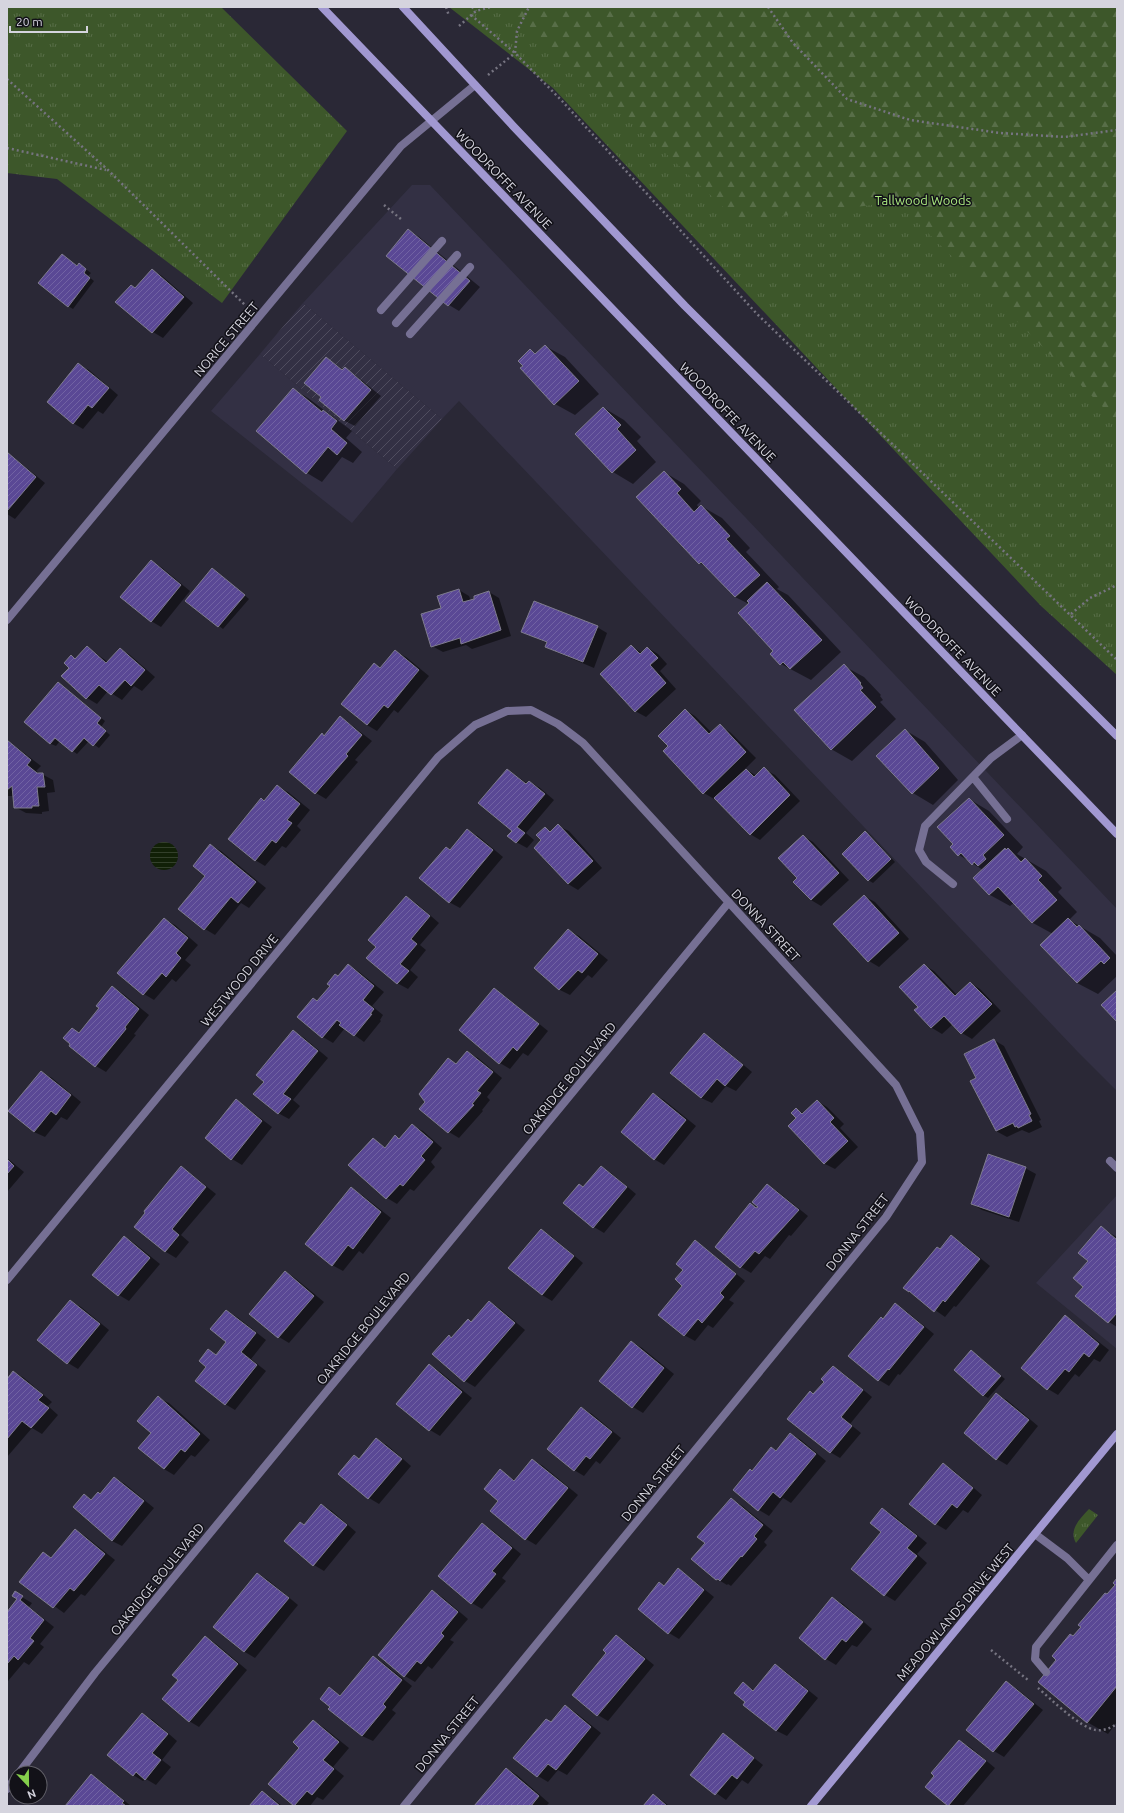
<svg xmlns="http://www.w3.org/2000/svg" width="1124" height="1813" font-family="Ubuntu,sans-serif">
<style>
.built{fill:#333044}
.industrial{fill:url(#industrial-furrows)}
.grass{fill:url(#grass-tufts)}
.forest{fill:url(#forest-firs)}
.water{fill:url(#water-rules)}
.shadow{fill:#0007}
.building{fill:url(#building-hatch);stroke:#7f7c8e}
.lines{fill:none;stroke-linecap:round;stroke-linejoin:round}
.path{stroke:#767481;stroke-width:2.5;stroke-dasharray:2 3;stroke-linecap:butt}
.lane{stroke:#767094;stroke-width:8}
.street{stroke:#767094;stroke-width:8}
.secondary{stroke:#a198d1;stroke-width:8}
.labels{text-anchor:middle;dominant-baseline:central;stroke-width:3;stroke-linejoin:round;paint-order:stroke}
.street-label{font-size:13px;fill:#d5d4de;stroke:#121118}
.park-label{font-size:13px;fill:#aae97f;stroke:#121118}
</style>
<defs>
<pattern id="industrial-furrows" width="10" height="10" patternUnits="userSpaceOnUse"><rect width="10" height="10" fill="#333044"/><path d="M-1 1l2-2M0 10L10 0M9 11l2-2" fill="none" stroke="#504d5f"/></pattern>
<pattern id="grass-tufts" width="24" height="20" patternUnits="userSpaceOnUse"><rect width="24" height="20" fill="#3d572a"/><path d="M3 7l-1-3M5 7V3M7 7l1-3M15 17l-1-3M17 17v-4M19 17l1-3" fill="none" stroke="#586e48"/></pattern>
<pattern id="forest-firs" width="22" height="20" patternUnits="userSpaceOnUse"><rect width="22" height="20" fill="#3d572a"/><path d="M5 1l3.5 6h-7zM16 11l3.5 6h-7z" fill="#586e48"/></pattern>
<pattern id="water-rules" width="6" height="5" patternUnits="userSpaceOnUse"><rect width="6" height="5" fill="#112007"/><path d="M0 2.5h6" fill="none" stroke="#33402b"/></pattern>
<pattern id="building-hatch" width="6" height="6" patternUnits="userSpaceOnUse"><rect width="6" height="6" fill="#5a4895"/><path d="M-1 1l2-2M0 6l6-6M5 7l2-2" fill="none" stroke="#7162a3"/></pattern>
</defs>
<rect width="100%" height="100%" fill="#2a2836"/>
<path class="built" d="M412,185H430L1117,909V1091L1077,1051L459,401L442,419L303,303Z
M260,354L397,469L352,523L211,411Z
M1117,1195V1349L1036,1283Z"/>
<path class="industrial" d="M303,303L442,419L397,469L260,354Z"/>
<path class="grass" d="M7,7H221L347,131L222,303L57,179L7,173Z
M449,7H1117V675L1041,606L553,88Z
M1089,1509L1098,1515L1076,1543C1068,1529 1081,1518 1089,1509Z"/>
<path class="forest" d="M509,7H1117V421L897,202L738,221Z"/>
<path class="water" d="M150 856a14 14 0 1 1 28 0a14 14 0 1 1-28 0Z"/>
<path class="shadow" d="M408,230L418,236L480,287L459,311L449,305Z
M79,264L91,273L88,276L94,281L73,309L68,306L77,266Z
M152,270L162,276L193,303L163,338L153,332Z
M545,346L565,357L599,394L575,415L555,404L524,366L531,351L536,354Z
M326,358L344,370L345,369L355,375L381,396L355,426L345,421L320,399L322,397Z
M78,365L89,370L118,395L103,414L98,411L83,429L73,423Z
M293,389L308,398L352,431L346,438L362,452L353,463L342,457L322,482L307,473Z
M604,408L624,420L641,437L637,441L656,462L633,484L613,472Z
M7,452L45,483L15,519L7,514Z
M664,472L684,484L701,501L697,505L699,508L701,506L722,518L750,548L746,552L779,587L777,589L788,595L841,652L811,680L781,664L749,604L735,597L708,568L700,563Z
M151,561L161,567L190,591L161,627L151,621Z
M217,572L249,599L223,629L186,601Z
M459,590L469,596L471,601L489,592L499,598L511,636L472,649L466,645L443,652L432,646L443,609Z
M597,627L607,633L594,668L556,652L546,647L547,643L522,632Z
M631,646L642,653L648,648L658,654L667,664L660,671L676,689L646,717L635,711Z
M87,647L108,662L120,649L130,655L155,677L142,691L134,686L122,700L108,691L97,704L87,698L76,660Z
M395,651L406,657L429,676L398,713L394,710L377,731L367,725L381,668Z
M844,666L864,677L881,695L880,696L883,700L880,702L896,719L852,761L831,749Z
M58,683L105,721L101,727L110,735L99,748L89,741L77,754L60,741L56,746L51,744L25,722Z
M685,710L695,716L712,733L720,726L730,732L756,758L745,769L757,776L764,769L775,775L800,801L760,840L750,834L715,797L714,799L704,793L669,746Z
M340,718L350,724L372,741L355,760L358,762L326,799L316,793L291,772L322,735L325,736Z
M905,730L925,742L958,780L933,805L913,793L877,756Z
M7,740L41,766L36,771L53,780L55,792L47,793L49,811L42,812V814L26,813L15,807L14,796H7Z
M508,770L528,784L530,782L540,788L554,800L526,833L534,840L527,848L516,842L513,831Z
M277,786L288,792L310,810L297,826L301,830L286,848L282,846L265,866L255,860L265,802Z
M969,799L989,811L1023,847L1017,854L1046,871L1062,888L1058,892L1077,912L1069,920L1100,938L1117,956V976L1098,994L1077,983L1041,945L1053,934L1033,923L1014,903L1010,906L990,895L974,878L983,870L959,855L951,847L954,844Z
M558,826L569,831L602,868L578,890L568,884L543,840L545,828L552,832Z
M467,830L478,836L503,857L460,908L449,902L451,851Z
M865,832L870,835L895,862L873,883L868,880Z
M803,836L813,842L849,880L821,906L811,900L799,878Z
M210,845L221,851L266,888L249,908L241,903L215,935L205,929L180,909L207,876Z
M864,896L875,902L909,939L879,967L869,961Z
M406,897L416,903L439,923L420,945L426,950L410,970L418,977L408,989L397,983L377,947Z
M164,919L175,925L198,945L185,960L191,965L176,982L172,979L154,1000L144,994Z
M568,930L579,936L608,960L592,978L588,975L570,995L560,990L535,968Z
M348,965L358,971L384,992L372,1006L383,1015L380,1020L381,1021L364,1042L345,1028L333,1043L323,1037L298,1017L318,1002Z
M924,965L934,971L957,995L970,983L980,989L1001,1011L972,1039L962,1033L953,1024L942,1034L932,1028L915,1010L919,1007Z
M112,988L122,993L149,1015L134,1034L136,1035L106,1072L96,1066L70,1046L101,1008Z
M494,990L505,996L548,1031L528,1056L523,1053L510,1069L500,1063Z
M293,1031L303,1037L328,1058L293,1100L300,1106L289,1119L278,1113L265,1082Z
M704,1034L714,1040L752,1072L736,1091L726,1086L712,1103L701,1098Z
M994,1040L1004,1046L1041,1120L1039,1121L1042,1127L1029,1133L1022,1130L1007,1137L996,1131L977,1078Z
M467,1052L478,1058L502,1078L487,1097L490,1100L482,1110L483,1111L459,1138L449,1132L420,1109L426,1102L448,1059L457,1064Z
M41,1072L52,1078L81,1102L67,1120L61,1117L45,1137L34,1132L9,1111Z
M654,1094L664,1100L696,1126L664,1165L654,1159Z
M236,1101L246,1107L272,1127L242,1165L232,1159Z
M817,1101L827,1107L844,1124L840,1128L858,1147L835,1169L825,1164L798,1118L796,1110L803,1113Z
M412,1126L423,1131L442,1148L431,1162L435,1167L414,1191L410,1189L397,1204L387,1198L349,1165L373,1139L386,1148L395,1137L400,1139Z
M7,1158L24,1172L7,1192Z
M601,1167L611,1173L636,1194L604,1233L594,1227L584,1188Z
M181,1168L191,1174L216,1194L181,1235L189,1242L176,1258L166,1252L135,1227Z
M1025,1168L1036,1174L1019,1222L982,1210L972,1204Z
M767,1185L777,1191L808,1216L791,1236L789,1235L770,1259L765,1256L751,1273L741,1267L716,1247L750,1204L758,1208Z
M351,1189L362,1195L391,1218L363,1254L359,1251L343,1271L332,1265Z
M1101,1228L1117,1237V1327L1109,1322L1077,1296L1084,1287L1089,1261Z
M541,1230L551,1236L583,1263L552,1301L542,1295Z
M124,1237L134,1243L160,1264L129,1301L119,1295L93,1274Z
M951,1237L962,1243L990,1266L956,1307L954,1306L945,1317L904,1288Z
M695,1242L705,1248L745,1281L729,1300L734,1303L713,1328L708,1325L695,1341L684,1335V1270Z
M285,1272L295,1278L324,1302L289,1343L279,1337L250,1314Z
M70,1301L81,1307L109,1330L78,1369L68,1363Z
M489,1302L499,1308L525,1330L475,1387L465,1381L449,1337L452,1339L471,1323Z
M896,1305L906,1311L934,1334L900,1375L898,1374L889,1386L879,1380L883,1320Z
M226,1311L237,1317L266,1340L251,1359L266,1371L235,1410L225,1404L208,1366L209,1350L217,1355L227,1342Z
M1065,1317L1075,1323L1109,1350L1100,1362L1094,1359L1079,1377L1075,1374L1058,1395L1048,1389Z
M632,1342L642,1348L674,1374L643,1413L633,1407Z
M972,1351L1005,1379L988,1398L983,1395Z
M429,1365L439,1371L472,1398L440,1436L430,1430L397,1404Z
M833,1367L843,1373L872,1397L850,1424L861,1433L840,1458L830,1452L814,1395L826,1381Z
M14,1372L24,1378L52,1402L48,1406L58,1415L42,1434L32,1428L7,1457V1380Z
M996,1394L1007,1400L1038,1426L1007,1465L997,1459Z
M158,1398L169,1403L210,1440L195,1457L191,1455L174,1475L164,1469L152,1432Z
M582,1408L592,1414L621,1438L600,1464L596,1461L584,1476L574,1470Z
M791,1434L801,1440L826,1461L791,1503L783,1498L769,1516L759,1510L734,1490L752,1472L772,1448L777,1451Z
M376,1439L387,1445L411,1466L379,1504L369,1498L340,1474L355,1456L360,1459Z
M533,1460L543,1466L578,1495L536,1545L526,1539L491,1511L500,1501V1471L516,1481Z
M943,1465L953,1470L982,1495L968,1513L963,1510L946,1530L936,1524L911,1504Z
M115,1478L125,1484L154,1508L122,1546L112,1541L84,1496L92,1500L101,1495Z
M731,1499L741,1505L773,1531L764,1542L767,1545L731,1586L728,1584L727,1585L717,1579L706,1543Z
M322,1505L332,1511L356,1532L324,1571L314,1565L305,1526Z
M883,1509L893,1515L927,1543L917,1554L927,1563L895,1601L885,1595Z
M482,1524L492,1530L521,1554L502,1578L506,1581L482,1609L472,1603L439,1576Z
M75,1530L85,1536L115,1560L85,1596L81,1594L64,1613L21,1582L44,1553L52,1558Z
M678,1570L688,1576L714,1597L679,1639L669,1633L665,1587Z
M258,1574L268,1580L298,1605L255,1658L245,1652L214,1627Z
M1117,1579V1722L1108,1734L1087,1722L1073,1637L1117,1584Z
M432,1591L442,1597L468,1619L450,1640L454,1642L432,1669L428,1666L415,1682L405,1676Z
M15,1593L32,1603L29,1607L54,1627L40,1644L44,1647L29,1665L24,1662L8,1681L7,1680V1613L19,1599Z
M833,1598L843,1604L872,1629L857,1647L852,1645L836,1665L826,1659Z
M616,1636L626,1642L654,1665L608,1721L598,1715L608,1653Z
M205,1637L215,1643L247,1670L199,1727L189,1721L179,1680Z
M373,1657L383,1663L412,1686L392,1710L396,1713L373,1741L362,1736L331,1707L330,1689L341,1696Z
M775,1666L785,1671L818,1698L787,1736L777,1731L744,1704L747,1702L743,1684L755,1691Z
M1007,1683L1017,1689L1043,1710L1004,1757L994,1751L968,1730Z
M565,1706L575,1712L601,1733L567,1775L558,1770L548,1782L538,1776L552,1723Z
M142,1714L153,1720L177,1741L162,1760L171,1767L156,1785L146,1779L143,1781L133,1775Z
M313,1721L323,1727L349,1748L333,1767L344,1776L323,1800L317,1797L310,1806H296L270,1784L301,1748Z
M723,1735L733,1741L763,1765L748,1784L742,1780L726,1800L691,1775Z
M959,1741L970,1747L995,1768L963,1806H950L948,1805Z
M507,1769L517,1775L549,1803L546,1806H475Z
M91,1776L102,1782L131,1806H66Z
M262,1792L272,1798L282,1806H250Z
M653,1795L663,1801L669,1806H644Z"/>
<path class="building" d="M408,229L470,281L448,306L386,256Z
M62,254L77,266L79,263L86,269L84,273L90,278L68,307L38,283Z
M152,269L184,297L152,333L115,302L131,285L135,288Z
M545,345L579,381L554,405L520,368L523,366L518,361L530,349L535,354Z
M326,357L342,370L345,367L371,390L344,421L319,400L321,397L304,383Z
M78,363L109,388L92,408L88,405L73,424L47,402Z
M293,388L322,412L323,410L337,421L331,429L347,443L337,455L328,447L306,474L256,431Z
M603,407L621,425L617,429L636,450L612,473L575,434Z
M7,452L36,477L7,511Z
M664,471L681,489L677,493L694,512L701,505L730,536L726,539L760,575L735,597L701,562L699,564L636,497Z
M151,560L181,585L151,622L120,597Z
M212,568L245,595L218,627L185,601Z
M767,582L822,640L790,669L783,662L780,665L770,654L773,651L738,613L749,603L747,601Z
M459,589L463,602L474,599V596L489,591L501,630L461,644L460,638L431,647L421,614L441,608L437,596Z
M534,601L598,626L583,662L545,647L547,642L521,632Z
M631,645L640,654L647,647L658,658L650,665L666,683L635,712L600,674Z
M87,646L106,663L120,648L145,670L131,686L125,680L111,695L99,685L86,699L61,676L69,668L64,663L71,655L75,659Z
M395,650L419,670L388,708L384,705L367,725L341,704L374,663L380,668Z
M844,664L861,683L860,684L863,688L860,690L876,707L831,750L794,710Z
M58,682L101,718L97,723L106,731L93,746L84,738L72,752L55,738L50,744L24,722Z
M685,709L709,734L720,724L746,752L703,794L663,751L668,746L658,736Z
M340,716L362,735L346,754L348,756L315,794L289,772L322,733L324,736Z
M905,729L939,768L912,794L876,756Z
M7,740L31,760L27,765L37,773H43L45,787H37L39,806H32V808H14L12,786L7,790Z
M764,767L790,795L750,835L714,798L746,769L754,777Z
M507,769L526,784L529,781L545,794L517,827L525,833L516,843L507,836L512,831L478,803Z
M277,785L300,804L287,820L292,823L276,843L272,840L255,861L228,839L261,798L264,801Z
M969,798L1004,835L983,855L986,859L978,866L974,862L972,865L961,853L958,856L950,847L953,844L937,827Z
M558,824L593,861L568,884L534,848L541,840L536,835L545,827L550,832Z
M467,829L493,850L449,903L419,878L446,847L450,850Z
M865,831L891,859L868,881L842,854Z
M803,835L839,873L811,900L793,882L797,878L778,858Z
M210,844L256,882L238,903L231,897L204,930L178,909L205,876L193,866Z
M1005,848L1006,850L1008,848L1021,862L1025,858L1042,876L1038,880L1057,900L1032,923L998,887L989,895L973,878Z
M864,895L899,933L868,962L833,924Z
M406,896L430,916L411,939L417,944L400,964L409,971L397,984L366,958L376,947L368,940Z
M164,918L188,938L176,953L181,958L166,977L162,973L143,995L117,973Z
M1068,918L1077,927L1079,925L1110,958L1104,964L1101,961L1077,983L1040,945Z
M568,929L598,954L582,973L578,970L559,990L534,968Z
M348,964L374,986L363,1000L374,1009L370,1014H372L354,1036L339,1025L341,1023L337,1020L322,1038L297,1017L313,998L317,1001L330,986L327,984L335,974L338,976Z
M924,964L955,996L970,982L992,1004L961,1034L944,1016L931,1028L914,1010L918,1007L899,987Z
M112,986L139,1009L125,1027L126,1029L95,1067L69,1046L70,1044L63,1038L72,1028L79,1033L99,1008L96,1006Z
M494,988L539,1024L517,1051L513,1047L499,1064L459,1030Z
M1117,990V1022L1101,1005Z
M293,1030L318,1051L283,1094L291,1099L278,1114L253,1094L264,1082L256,1075Z
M704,1033L743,1065L725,1086L717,1079L701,1098L670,1073Z
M994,1039L1031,1114L1029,1115L1032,1121L1018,1128L1017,1126L1015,1127L1013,1123L996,1131L970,1081L976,1078L964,1054Z
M467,1051L493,1072L477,1091L481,1093L472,1104L474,1105L448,1133L419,1109L425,1102L419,1094L448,1058L456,1064Z
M41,1071L71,1095L56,1115L51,1111L34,1132L8,1111Z
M653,1093L686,1120L654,1160L621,1132Z
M236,1099L262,1121L231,1160L205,1138Z
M817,1100L834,1118L830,1122L848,1141L824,1164L788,1126L796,1118L791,1113L796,1108L802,1114Z
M412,1124L433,1142L421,1156L425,1160L403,1186L400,1184L386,1199L348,1165L373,1138L385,1148L395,1135L399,1139Z
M988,1154L1026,1167L1009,1217L971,1204Z
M7,1159L14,1166L7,1174Z
M181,1166L206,1187L172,1229L179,1235L165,1252L134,1227L145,1213L144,1211Z
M601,1166L627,1187L593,1228L563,1203L579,1184L583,1187Z
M767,1184L799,1210L759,1254L755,1251L740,1268L715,1247L750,1203L756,1208L758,1207L752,1202Z
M351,1187L381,1212L353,1249L348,1245L332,1266L305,1244Z
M1101,1226L1117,1240V1313L1108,1323L1075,1296L1083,1287L1073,1278L1088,1261L1078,1253Z
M541,1229L574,1256L542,1295L508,1268Z
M951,1235L980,1259L945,1302L943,1300L934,1312L909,1291V1292L903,1288L937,1247L940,1249Z
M124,1236L150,1258L118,1296L92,1275Z
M695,1240L736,1274L720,1293L724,1297L702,1323L698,1319L684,1336L658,1315L682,1286L675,1279L683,1270L676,1264Z
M285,1271L314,1296L278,1338L249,1314Z
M70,1300L100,1324L67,1364L37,1340Z
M489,1301L515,1323L464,1382L432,1354L449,1335L451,1338L468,1319L471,1322Z
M895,1303L924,1327L889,1370L888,1369L878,1381L848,1356L881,1317L883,1319Z
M226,1310L256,1333L241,1352L257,1365L225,1405L195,1381L206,1367L199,1361L208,1349L216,1355L226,1342L210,1329Z
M1065,1315L1099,1344L1089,1357L1084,1353L1069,1372L1065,1369L1047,1390L1021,1368Z
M631,1341L664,1368L632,1408L599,1381Z
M971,1350L1001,1376L983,1396L954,1370Z
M429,1364L462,1392L429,1431L396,1404Z
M833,1366L863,1390L841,1417L852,1426L830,1453L787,1419L810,1391L813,1394L824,1382L821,1379Z
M13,1371L43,1395L38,1400L49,1408L31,1428L22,1421L7,1439V1379Z
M996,1393L1029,1420L996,1460L964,1433Z
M158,1396L200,1434L185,1452L181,1449L164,1469L138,1448L151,1433L137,1421Z
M581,1407L612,1432L590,1459L586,1456L574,1471L547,1449Z
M790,1433L816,1454L780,1498L773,1492L758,1511L733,1490L750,1469L752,1471L771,1447L776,1451Z
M376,1438L402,1459L368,1499L338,1474L354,1455L359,1459Z
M532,1459L568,1488L525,1540L490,1511L498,1501L484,1489L500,1469L514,1481Z
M943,1463L973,1488L957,1508L952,1504L935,1525L909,1504Z
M114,1477L144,1501L112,1541L73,1507L84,1494L91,1500L98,1492L100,1494Z
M731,1498L763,1525L754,1536L757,1539L742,1557L741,1556L720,1581L718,1579L716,1580L691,1559L705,1543L697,1537Z
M321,1504L347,1525L313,1566L284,1541L300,1522L304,1525Z
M882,1508L917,1536L907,1548L917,1556L884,1596L851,1569L881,1532L870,1523Z
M482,1523L512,1548L492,1571L496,1574L471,1604L438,1576Z
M75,1529L105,1554L74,1591L70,1588L53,1608L19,1582L43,1552L51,1558Z
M678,1568L704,1590L668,1634L638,1609L659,1582L664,1586Z
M257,1573L289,1598L244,1652L213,1627Z
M1117,1578V1686L1087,1723L1038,1682L1056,1660L1052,1656L1070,1634L1073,1636L1081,1627L1078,1625L1105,1593L1107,1594L1115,1585L1113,1583Z
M432,1590L458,1612L441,1633L444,1636L421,1664L417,1661L404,1677L378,1655Z
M15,1591L23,1596L20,1600L44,1620L30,1638L34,1641L18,1660L14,1656L7,1664V1612L17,1599L12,1596Z
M832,1597L863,1622L846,1642L842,1639L825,1660L799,1638Z
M616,1635L645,1659L597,1716L572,1695L606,1653L603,1650Z
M205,1636L238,1664L189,1722L162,1699L178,1680L172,1675Z
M373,1656L402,1680L383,1704L386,1707L362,1736L328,1709L330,1707L320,1699L329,1687L340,1696Z
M775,1664L808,1691L776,1731L743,1705L745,1702L734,1693L743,1682L753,1691Z
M1006,1681L1034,1704L993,1752L966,1730Z
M565,1705L591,1727L556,1770L548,1764L537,1777L513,1758L546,1719L551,1722Z
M142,1713L168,1734L152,1753L161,1760L145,1780L136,1772L133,1776L107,1755Z
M313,1720L339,1742L323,1760L334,1769L312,1795L307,1791L294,1806L268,1784L299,1748L293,1742Z
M723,1733L754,1758L737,1779L732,1775L715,1795L690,1775Z
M959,1740L986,1761L948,1806L925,1787L934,1776L931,1773Z
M506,1768L539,1796L531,1806H474Z
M91,1774L124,1801L122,1803L126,1806H65Z
M262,1791L280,1806H249Z
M653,1794L667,1806H643Z"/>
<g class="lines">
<path class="path" d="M446,7L449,16
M472,7L476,11
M768,7L793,43L847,99L910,120L1000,133L1065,137L1117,130
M471,15L515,53L562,101L757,314L1117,660
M459,26L476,11L491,7
M488,75L515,53L517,31L529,7
M7,79L108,170L246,306
M7,148L106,170
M384,205L402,220
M1071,614L1090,598L1117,585
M991,1650L1028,1680
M1038,1688C1051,1699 1080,1728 1096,1730C1104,1731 1110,1728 1117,1724"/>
<path class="lane" d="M381,310L442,241
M396,323L457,255
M410,334L470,267
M973,777L1007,819
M953,884L926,862L919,850L925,826L991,758L1022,735
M1110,1161L1117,1168
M1035,1534L1067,1558L1089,1580
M1046,1672L1035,1659L1036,1647L1117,1545"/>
<path class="street" d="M7,620L401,146L475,85
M7,1280L438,757L475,725L507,711L531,710L558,724L583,743L896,1085L920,1133L922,1162L886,1217L404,1806
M19,1773L95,1673L729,902
M7,1789L16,1777"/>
<path class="secondary" d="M322,7L1117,834
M403,7L514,127L685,306L1117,736
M811,1806L1117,1434"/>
</g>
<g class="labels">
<g class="street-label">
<text transform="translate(504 179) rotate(46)">WOODROFFE AVENUE</text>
<text transform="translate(226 339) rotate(-50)">NORICE STREET</text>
<text transform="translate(728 412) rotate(46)">WOODROFFE AVENUE</text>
<text transform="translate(953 646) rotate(46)">WOODROFFE AVENUE</text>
<text transform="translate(766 925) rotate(47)">DONNA STREET</text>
<text transform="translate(239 980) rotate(-51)">WESTWOOD DRIVE</text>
<text transform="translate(569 1078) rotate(-51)">OAKRIDGE BOULEVARD</text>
<text transform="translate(857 1232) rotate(-52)">DONNA STREET</text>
<text transform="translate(363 1328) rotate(-51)">OAKRIDGE BOULEVARD</text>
<text transform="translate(653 1483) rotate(-51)">DONNA STREET</text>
<text transform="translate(157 1579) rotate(-51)">OAKRIDGE BOULEVARD</text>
<text transform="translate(955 1612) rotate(-50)">MEADOWLANDS DRIVE WEST</text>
<text transform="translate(447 1734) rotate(-51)">DONNA STREET</text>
</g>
<g class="park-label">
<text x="923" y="200">Tallwood Woods</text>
</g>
</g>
<rect width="1124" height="1813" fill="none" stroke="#d5d4de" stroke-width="16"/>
<g transform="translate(28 1785) rotate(158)"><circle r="19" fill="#121118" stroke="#605f67"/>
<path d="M0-3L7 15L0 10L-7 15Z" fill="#85cf4c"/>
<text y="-6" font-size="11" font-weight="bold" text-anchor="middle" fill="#d5d4de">N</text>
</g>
<path d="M10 26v6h77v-6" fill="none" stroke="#d5d4de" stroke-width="2"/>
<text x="16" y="26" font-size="12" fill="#d5d4de" stroke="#121118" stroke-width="3" paint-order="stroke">20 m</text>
</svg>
